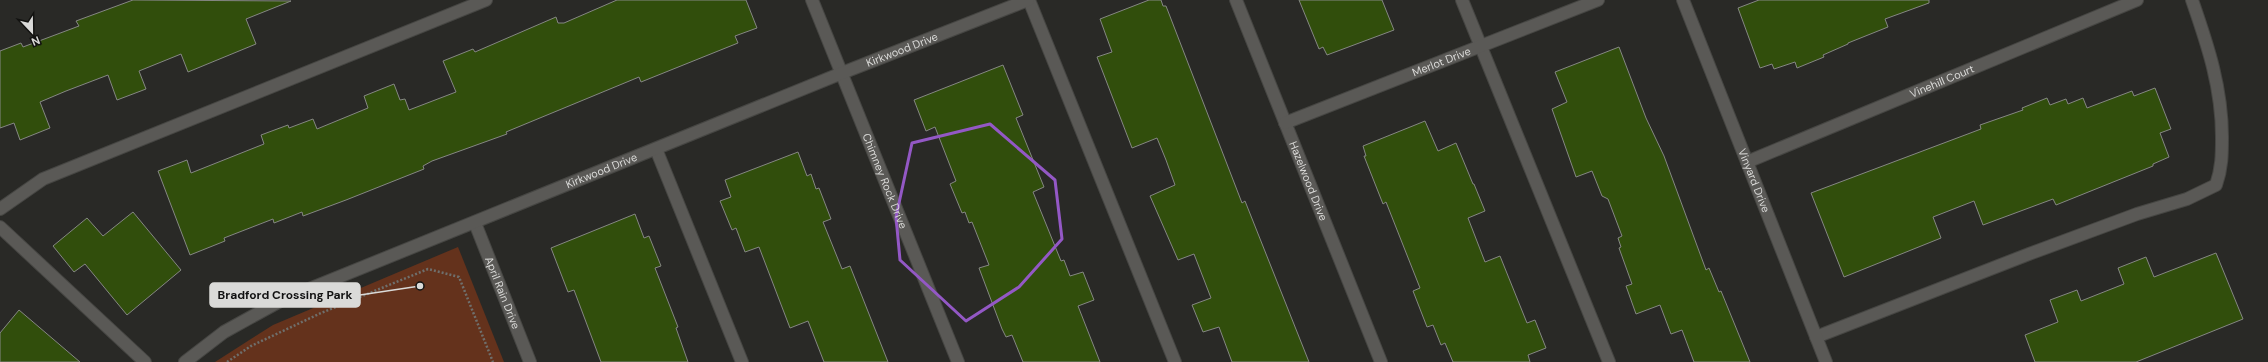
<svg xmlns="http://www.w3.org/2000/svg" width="2268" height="362" font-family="'DM Sans',sans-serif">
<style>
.green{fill:#64321c}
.building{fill:#314e0c;stroke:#858783}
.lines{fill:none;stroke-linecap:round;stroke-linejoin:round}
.lane-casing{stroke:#464643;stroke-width:14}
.street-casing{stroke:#464643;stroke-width:14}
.path{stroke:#6f6f6c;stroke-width:2.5;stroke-dasharray:2 2;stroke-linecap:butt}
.lane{stroke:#5a5956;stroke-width:12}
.street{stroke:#5a5956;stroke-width:12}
.marked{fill:none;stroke:#9358c5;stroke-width:3;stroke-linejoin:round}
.labels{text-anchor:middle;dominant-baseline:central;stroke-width:3;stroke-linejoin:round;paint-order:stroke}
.street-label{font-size:11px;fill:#dadad8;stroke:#121210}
.leader{fill:none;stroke:#dadad8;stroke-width:1.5}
.callout-dot{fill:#dadad8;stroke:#121210;stroke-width:1.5}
.callout{fill:#dadad8;stroke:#dadad8;stroke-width:1.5}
.callout-label{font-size:12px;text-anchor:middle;font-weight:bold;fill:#111}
</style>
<rect width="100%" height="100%" fill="#292926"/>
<path class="green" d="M458,247L504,362H215L273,325Z"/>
<path class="building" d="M133,0L291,1L246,19L256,44L188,72L181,54L139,71L146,89L117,100L108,75L66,91L40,102L50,128L20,140L14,123L0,128V51L21,43L23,47L79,26L76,21Z
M617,0H746L757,28L735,36L738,43L641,82L639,77L506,132L507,134L432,161L423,166L424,169L346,200L303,216L302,212L274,223L273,219L224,238L225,241L190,255L158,171L187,160L191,173L264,144L261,135L288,125L289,128L313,119L317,129L368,108L364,96L394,84L400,100L405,99L409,110L456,92L443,61L473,49L475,52L556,17L558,23H564Z
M1149,0H1161L1163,6H1166L1242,203L1245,201L1309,362H1232L1219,327L1203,332L1192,305L1211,298L1194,254L1178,260L1150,196L1175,185L1166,160L1157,138L1132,148L1097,57L1112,52L1100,19Z
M1299,0H1382L1394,30L1327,55L1323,47L1319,49Z
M1759,0H1929V3L1885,19L1888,27L1848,43V44L1823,55L1824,57L1797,68L1795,62L1774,69L1772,64L1760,68L1738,8Z
M1619,47L1646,118L1664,156L1706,270L1709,268L1719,292L1721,291L1750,362H1694L1682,330L1671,334L1660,305L1636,314L1626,286L1632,284L1619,248L1621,247L1618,238L1622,236L1608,199L1602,196L1592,171L1576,177L1552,109L1567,102L1555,72Z
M1003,65L1023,115L1016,118L1044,187L1033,192L1061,261L1064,260L1070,276L1083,272L1094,300L1078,306L1100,362H1023L1012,335L1006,337L1002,329L979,268L989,265L972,222L969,223L965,212L962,213L950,184L956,181L935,127L926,131L914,100Z
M2155,88L2171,129L2160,133L2169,157L2153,164V166L2056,205L2053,199L1983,225L1974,201L1933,217L1941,238L1844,277L1811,193L1981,129L1980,125L2023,110L2022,108L2047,98L2050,105L2066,99L2068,104L2083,98L2087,108L2132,91L2134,96Z
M1425,121L1438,151L1456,143L1473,184H1474L1485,211L1468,218L1485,262L1500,256L1527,323L1535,320L1546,348L1528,355L1530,362H1453L1445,343L1441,345L1433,325L1427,327L1413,291L1420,288L1386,202L1383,204L1364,156H1366L1363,146Z
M798,152L807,176L811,174L816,189L819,188L831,219L823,222L842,269L850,266L888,362H824L808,321L790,328L759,247L745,252L736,228L732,230L720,201L731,197L725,180Z
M133,212L181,270L127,315L85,264L74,272L53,246L87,218L103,236Z
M635,214L644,238L649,236L661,266L655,268L678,327L676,328L688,362H601L574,290L568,292L551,248Z
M2216,253L2243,319L2136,362H2035L2025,335L2058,322L2050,300L2077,290L2081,301L2124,284L2118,268L2146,257L2154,277Z
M19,310L80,362H0V333Z"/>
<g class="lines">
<g class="lane-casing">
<path id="lane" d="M1029,0L1175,362
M1462,0L1609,362
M656,149L742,362
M0,209L43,179L486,0
M0,227L145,362
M1816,337L2029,254L2137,214L2187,199L2216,185C2222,168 2222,154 2222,137C2222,88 2208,46 2192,0"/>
</g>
<g class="street-casing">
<g id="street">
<path id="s1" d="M812,0L958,362"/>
<path id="s2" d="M1236,0L1381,362"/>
<path id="s3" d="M1683,0L1826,362"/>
<path id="s4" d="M1285,123L1598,0"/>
<path id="s5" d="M1747,162L2137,0"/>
<path id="s6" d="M475,223L530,362"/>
<path id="s7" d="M185,362L224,332L282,300L842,73L1028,0"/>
</g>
</g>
<path class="path" d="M227,362L251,346L321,313L428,269L459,277L493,362"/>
<use href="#lane" class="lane"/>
<use href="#street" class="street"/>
</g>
<path class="marked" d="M990,124L1055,180L1062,239L1019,287L966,321L900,260L896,217L912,143Z"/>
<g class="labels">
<g class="street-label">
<text stroke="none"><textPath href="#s7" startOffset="784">Kirkwood Drive</textPath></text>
<text stroke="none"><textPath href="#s4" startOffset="168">Merlot Drive</textPath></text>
<text stroke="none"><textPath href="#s5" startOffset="211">Vinehill Court</textPath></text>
<text stroke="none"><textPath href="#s7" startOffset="460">Kirkwood Drive</textPath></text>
<text stroke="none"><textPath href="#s1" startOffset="195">Chimney Rock Drive</textPath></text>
<text stroke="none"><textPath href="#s2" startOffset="195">Hazelwood Drive</textPath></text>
<text stroke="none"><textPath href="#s3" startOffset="194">Vinyard Drive</textPath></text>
<text stroke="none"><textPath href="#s6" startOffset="75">April Rain Drive</textPath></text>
</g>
</g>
<path class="leader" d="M420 286L360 295"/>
<circle class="callout-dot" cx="420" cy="286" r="4"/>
<rect class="callout" x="210" y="283" width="150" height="24" rx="4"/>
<g class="callout-label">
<text x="285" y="299">Bradford Crossing Park</text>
</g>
<g transform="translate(32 32) rotate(158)" stroke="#121210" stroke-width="3" paint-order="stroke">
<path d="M0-3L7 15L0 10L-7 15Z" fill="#dadad8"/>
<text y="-6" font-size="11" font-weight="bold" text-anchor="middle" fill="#dadad8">N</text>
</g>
</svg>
